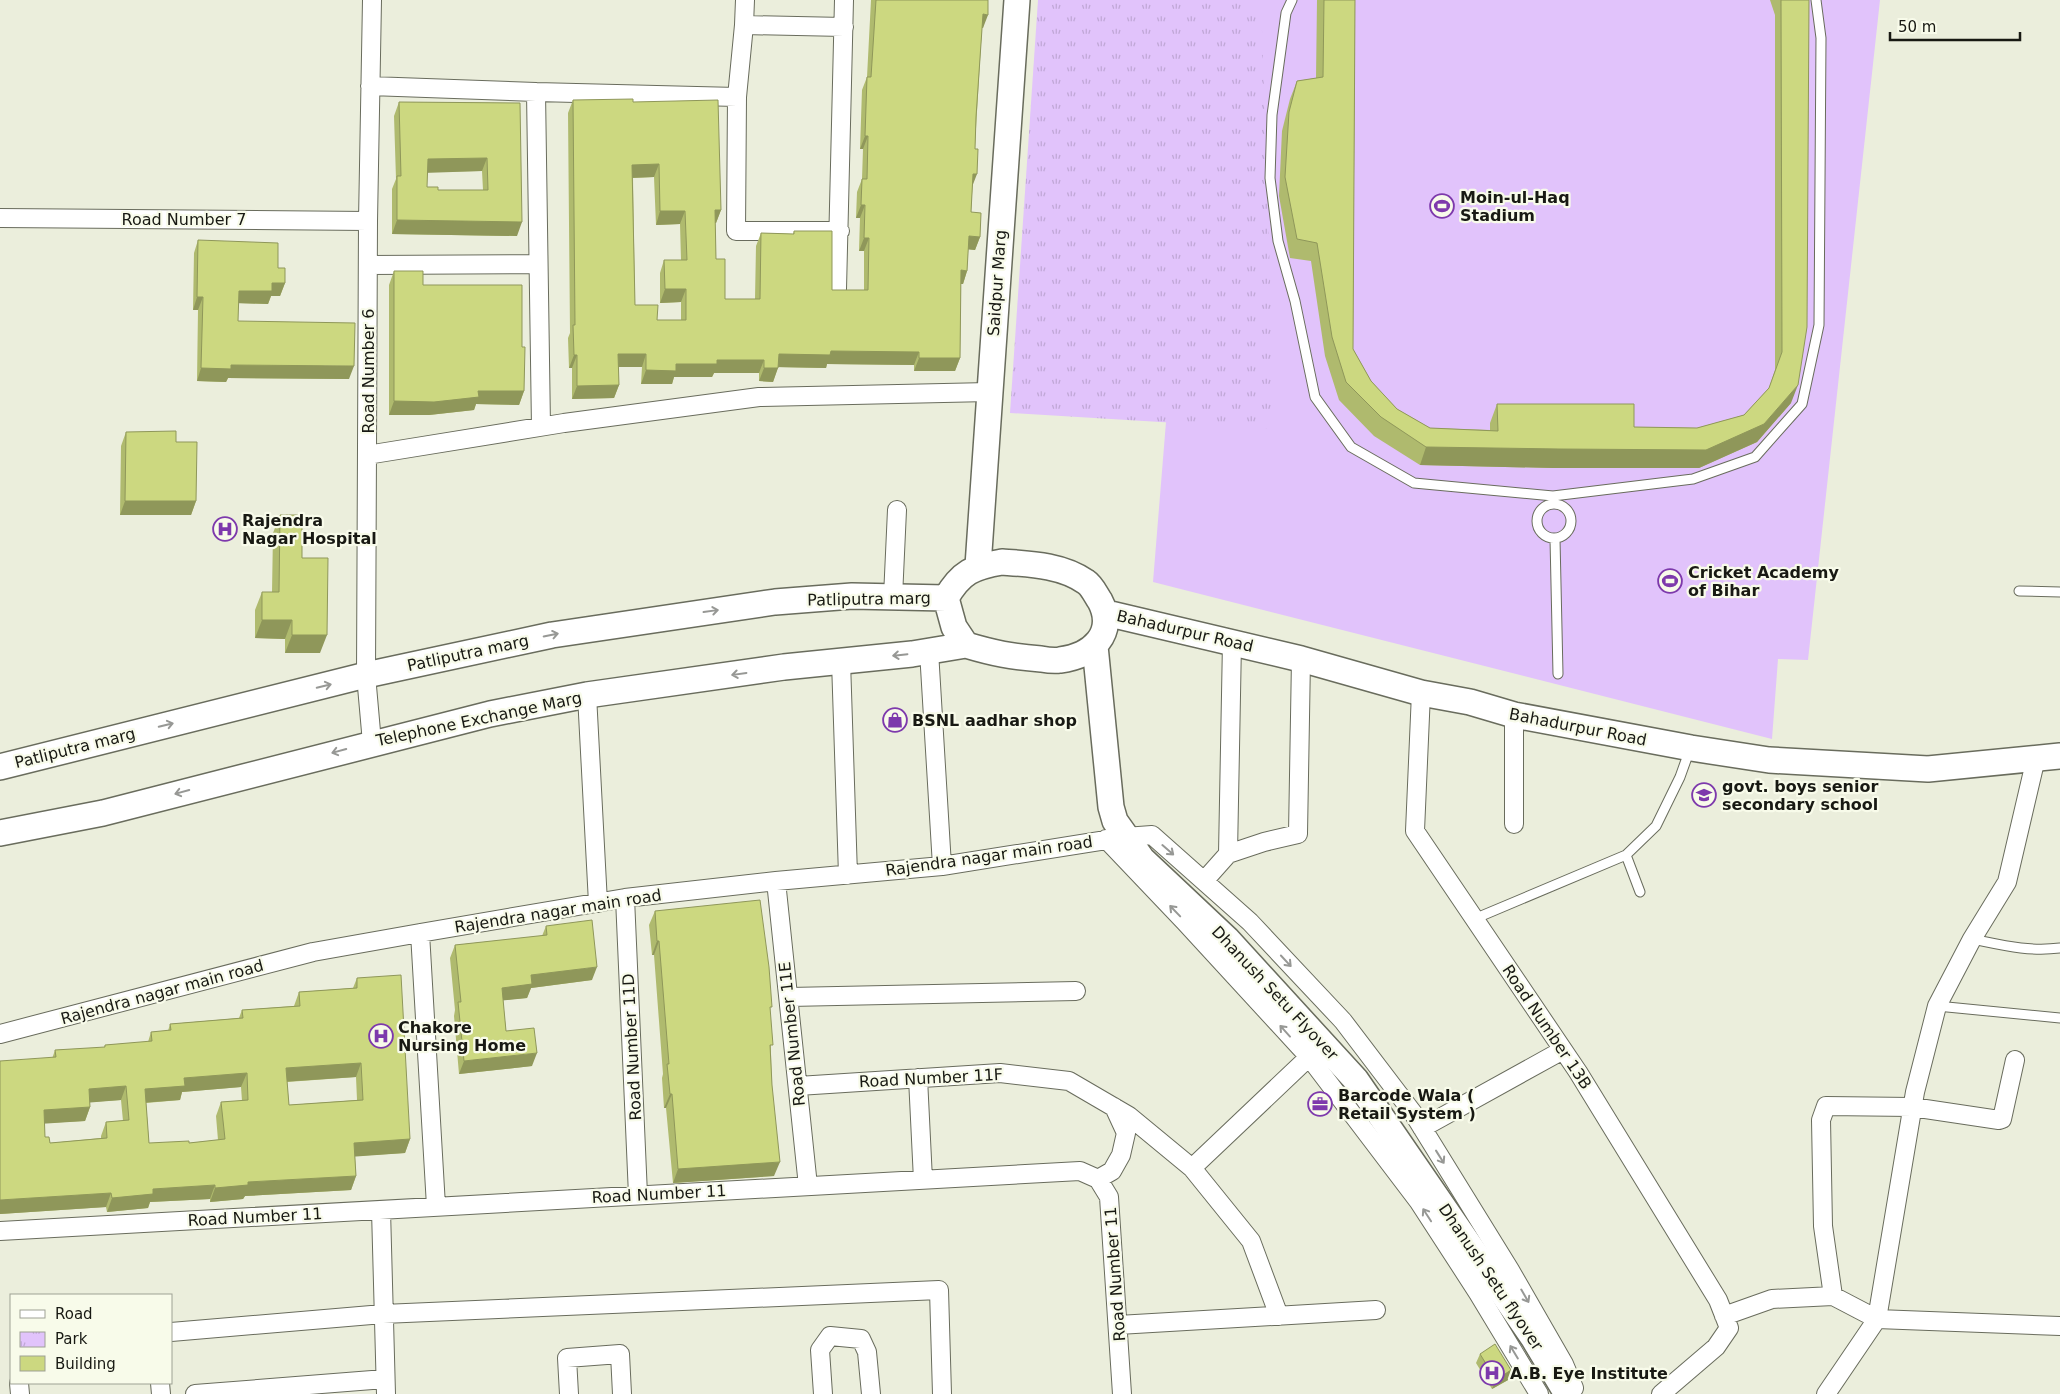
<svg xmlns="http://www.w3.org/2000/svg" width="2060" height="1394" font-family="'DejaVu Sans',sans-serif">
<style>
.grass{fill:#e1c3fb}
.park{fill:url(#park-tufts)}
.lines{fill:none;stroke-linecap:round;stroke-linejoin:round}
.lane-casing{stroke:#696c5d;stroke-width:11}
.street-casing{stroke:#696c5d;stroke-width:20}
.secondary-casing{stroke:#696c5d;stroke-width:28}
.lane{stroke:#fff;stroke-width:9}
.street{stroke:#fff;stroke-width:18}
.secondary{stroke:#fff;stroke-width:25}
.wall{fill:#afba6e;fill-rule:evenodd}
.shaded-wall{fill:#8f975a}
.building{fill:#ccd880;stroke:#8f975a;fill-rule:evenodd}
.oneway{stroke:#979895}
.labels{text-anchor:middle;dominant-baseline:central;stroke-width:4.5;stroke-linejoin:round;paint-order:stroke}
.poi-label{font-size:16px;font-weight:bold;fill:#181913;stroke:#f8fbea;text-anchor:start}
.street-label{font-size:16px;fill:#181913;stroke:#f8fbea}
</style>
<defs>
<pattern id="park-tufts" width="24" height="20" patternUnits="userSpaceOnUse" patternTransform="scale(1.25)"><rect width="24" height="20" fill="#e1c3fb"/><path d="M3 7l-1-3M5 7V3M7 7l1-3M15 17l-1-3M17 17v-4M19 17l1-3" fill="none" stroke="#c0a7d6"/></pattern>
</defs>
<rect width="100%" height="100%" fill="#ebeedc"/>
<path class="grass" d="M1038,0H1880L1808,660L1778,659L1772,739L1153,582L1166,422Z"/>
<path class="park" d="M1038,0H1261L1275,429L1010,413Z"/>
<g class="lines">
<g class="lane-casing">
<path id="lane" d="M1292,0L1286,13L1272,115L1270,178L1278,241L1295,301L1315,397L1351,447L1414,483L1553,496L1693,479L1755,457L1802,404L1819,325L1821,38L1816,0
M1537 521a17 17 0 1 1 34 0a17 17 0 1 1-34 0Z
M1555,539L1558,674
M2019,591L2060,592
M1626,855L1640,892
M1474,919L1626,855L1656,826L1680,777L1690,749
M1972,939C2002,945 2028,952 2060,948
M1937,1006L2060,1018"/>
</g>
<g class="street-casing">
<path id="street" d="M744,25L745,0
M370,86L536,92L541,427
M536,92L737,97
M0,218L368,221
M840,231H736L737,97L744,25L844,27
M368,265L538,264
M837,289L844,0
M367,455L564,423L759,397L989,392
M893,597L897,510
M929,651L942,866
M841,661L848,875
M1421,693L1415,831L1578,1072L1718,1300L1729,1328L1716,1347L1661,1394
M587,695L598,903
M372,743L366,675L368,221L372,0
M1514,824V715
M1106,839L1185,922L1309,1057L1419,1202L1478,1293L1539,1394
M1228,854L1232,642
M776,881L808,1186
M1204,881L1228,854L1264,842L1298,834L1301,659
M625,898L638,1195
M420,933L436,1206
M789,997L1076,991
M0,1034L313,952L420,933L625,898L776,881L942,866L1125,837L1152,835L1250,922L1343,1021L1413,1113L1510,1270L1564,1364L1574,1388
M2015,1060L2002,1119L1999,1120L1912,1107L1826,1106L1821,1120L1823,1226L1833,1296L1877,1319L2060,1326
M918,1078L923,1180
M798,1086L1000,1073L1069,1081L1129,1116L1192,1168L1251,1241L1279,1316
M1422,1128L1563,1050
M1192,1168L1309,1057
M1098,1179L1112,1171L1121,1155L1126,1133L1114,1107
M381,1210L386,1394
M0,1231L1080,1171L1098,1179L1109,1197L1122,1394
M1724,1316L1772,1299L1833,1296
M1118,1325L1376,1310
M171,1332L383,1314L939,1290L942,1394
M19,1383L20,1394
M160,1383L161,1394
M195,1394L385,1379
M569,1394L567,1358L620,1354L622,1394
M823,1394L820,1350L830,1336L861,1339L867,1352L871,1394
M1826,1394L1877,1319L1915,1092L1937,1006L1972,939L2007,882L2036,758"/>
</g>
<g class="secondary-casing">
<path id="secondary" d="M1002,562C1030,564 1062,565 1086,582C1092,586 1096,595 1100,601C1117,633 1092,656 1060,660C1054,661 1047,660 1041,659C1012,657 993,653 966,645L954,627L946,598C961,572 973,567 1002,562Z
M978,566L1017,0
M1106,613L1301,659L1421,693L1470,702L1514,715L1691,748L1769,760L1928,769L2060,756
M1095,646L1111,807L1115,821L1142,859L1227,939L1356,1080L1534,1339L1567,1394
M0,767L366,675L552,635L775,602L852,596L946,598
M0,833L103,813L490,714L587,695L784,667L912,654L966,645"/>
</g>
<use href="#lane" class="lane"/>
<use href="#street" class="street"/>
<use href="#secondary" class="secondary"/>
</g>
<path class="wall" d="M871,0H988L983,28H982L971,212L980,237L975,250L968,249L967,271L963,284H961L960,358L955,371H914V365L827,364L826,368L778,367L773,382L759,381V373H714L712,377H674L672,384H641L642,367H618L619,385L614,398L572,399V368H569L568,338L570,333L568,113L573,100L633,102L721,210L716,223H715L716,259L725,299H755L756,246L761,233L793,234L794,231L832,290H864V251H859L860,218H856L857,192L862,179L863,149H860L862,90L867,77ZM654,177L656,225L680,224L681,260H664L660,273V303L681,302V320H657L635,305L633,178Z
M1317,0H1355L1353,349L1371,381L1397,409L1430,428L1490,430V423L1497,404L1634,427L1697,428L1744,415L1769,388L1775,370V15L1770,0H1809L1791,403L1757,442L1699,468H1553L1420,465L1374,436L1339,400L1325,356L1311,261L1290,258L1279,196L1282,131L1290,99L1297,81L1316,78Z
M399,102L520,103L517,236L392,234V189L396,179L394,116ZM482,171L483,190H438L427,187V172Z
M198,240L278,268L285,283L280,296H271L268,304L238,303V321L349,379L228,378L226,382L197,381L198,310H193L194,253Z
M394,271L423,285L522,347L524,391L519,405L476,404L474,410L429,415H389V285Z
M126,432L196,501L191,515H120L121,446Z
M280,515L302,558L320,653H285V639L255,638V610L262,592H272L273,533Z
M655,911L770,1012L774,1176L673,1183L666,1108H664L662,1078L663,1074L654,955H652L649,925Z
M546,926L592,980L531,988L527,998L503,1000L506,1031L532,1066L459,1074L454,1016L455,1010L450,958L455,945L542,936Z
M357,978L410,1139L405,1153L355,1156L356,1176L351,1190L245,1196L243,1199L210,1202V1199L150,1202L148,1208L107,1212L106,1207L0,1214L55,1050L104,1048L105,1045L148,1042L151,1032L168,1031L170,1024L239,1018L242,1010L294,1006L299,992L353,988ZM356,1077L357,1100L289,1105L287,1082ZM241,1087L242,1101L221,1102L216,1116L218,1140L189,1143H149L146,1103L180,1100L182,1092ZM121,1100L123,1121L106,1122L101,1136V1138L50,1143L45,1137L44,1123L85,1121L90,1107V1102Z
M1480,1354L1511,1370L1508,1380L1492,1389L1476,1363Z"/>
<path class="shaded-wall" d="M983,14L988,15L983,28L978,27Z
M865,136H868L863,149H860Z
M487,158L482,171L423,173L428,159Z
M659,164L654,177L628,178L632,165Z
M973,174H977L972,187Z
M861,205H865L860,218H856Z
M715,210H721L716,223H710Z
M660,211H685L680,224L656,225Z
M397,220L522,222L517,236L392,234Z
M969,236L980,237L975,250L964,249Z
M864,238H869L864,251H859Z
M961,270L967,271L963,284H956Z
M272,283H285L280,296H271L268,304L234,303L239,291Z
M665,289H686L681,302L660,303Z
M197,297H203L198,310H193Z
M831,351L919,352L914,365L827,364L826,368L774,367L779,354Z
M618,354H646L642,367H613Z
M574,355H577L572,368H569Z
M919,358H960L955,371H914Z
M717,360H764L759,373H714L712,377H674L672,384H641L646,370L676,364Z
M231,365L354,366L349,379L228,378L226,382L197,381L201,368Z
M764,368H778L773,382L759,381Z
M619,385L614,398L572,399L577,386Z
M1798,385L1791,403L1757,442L1699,468H1553L1420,465L1426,447L1764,424Z
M478,391H524L519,405L476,404L474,410L429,415H389L394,401Z
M125,501H196L191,515H120Z
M262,620H292L285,639L255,638Z
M292,635H327L320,653H285Z
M657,941H659L654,955H652Z
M597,967L592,980L531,988L527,998L497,1001L502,988L531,975Z
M537,1053L532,1066L459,1074L464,1061Z
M361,1063L356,1077L281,1082L286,1068Z
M247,1073L241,1087L182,1092L180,1100L140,1103L145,1089L184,1078Z
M126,1086L121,1100L84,1103L89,1089Z
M670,1094H672L666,1108H664Z
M90,1107L85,1121L39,1124L44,1110Z
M410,1139L405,1153L349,1157L354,1143Z
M780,1162L774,1176L673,1183L678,1169Z
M356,1176L351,1190L245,1196L243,1199L210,1202L215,1188L248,1182Z
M215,1185L210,1199L150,1202L148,1208L107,1212L112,1198L153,1189Z
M111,1193L106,1207L0,1214V1200Z
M1511,1370L1508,1380L1492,1389L1496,1380Z"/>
<path class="building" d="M876,0H988V15L983,14L976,117L975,149H978L977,174H973L971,212L981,213L980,237L969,236L967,271L961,270L960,358H919V352L831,351L830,355L779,354L778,368H764V360H717V364H676V371L646,370V354H618L619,385L577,386V355H574L573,325H575L573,100L633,99V102L718,100L721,210H715L716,259H725V299H760L761,233L794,234V231H832V290H868L869,238H864L865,205H861L862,179H867L868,136H865L867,77H871ZM659,164L660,211H685L687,260H664L665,289H686V320H657L658,305H635L632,165Z
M1324,0H1355L1353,349L1371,381L1397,409L1430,428L1498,431L1497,404H1634V427L1697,428L1744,415L1769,388L1782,352L1781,0H1809L1807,327L1798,385L1764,424L1706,450L1560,449L1426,447L1381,417L1346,382L1332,337L1317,243L1297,239L1285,177L1289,112L1297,81L1323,77Z
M399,102L520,103L522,222L397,220V176H401ZM487,158L488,190H438V187H427L428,159Z
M198,240L278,243V268H285V283H272V291H239L238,321L355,323L354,366L231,365V369L201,368L203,297H197Z
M394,271H423V285H522V347H525L524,391H478L479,397L434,402L394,401Z
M176,431V442H197L196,501H125L126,432Z
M280,515H302V558H328L327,635H292V620H262V592H279Z
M760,900L769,967L772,1007H770L773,1045H770L772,1085L780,1162L678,1169L672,1094H670L667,1064H669L659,941H657L655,911Z
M592,920L597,967L531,975L532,984L502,988L506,1031L534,1028L537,1053L464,1061L458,1002H461L455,945L547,935L546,926Z
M401,975L410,1139L354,1143L356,1176L248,1182V1185L215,1188V1185L153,1189V1194L112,1198L111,1193L0,1200V1061L56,1057L55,1050L105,1047V1045L152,1041L151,1032L171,1030L170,1024L243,1018L242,1010L300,1006L299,992L357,988V978ZM361,1063L363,1100L289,1105L286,1068ZM247,1073L248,1100L221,1102L225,1139L189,1143V1141L149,1143L145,1089L185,1086L184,1078ZM126,1086L129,1120L106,1122L107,1138L50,1143L49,1137H45L44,1110L90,1107L89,1089Z
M1495,1344L1511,1370L1496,1380L1480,1354Z"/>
<defs><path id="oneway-shaft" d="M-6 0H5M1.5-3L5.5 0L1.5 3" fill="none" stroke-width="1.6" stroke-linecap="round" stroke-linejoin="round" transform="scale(1.25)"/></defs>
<g class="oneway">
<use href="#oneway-shaft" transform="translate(711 611) rotate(-8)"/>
<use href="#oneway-shaft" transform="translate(551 635) rotate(-11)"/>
<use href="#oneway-shaft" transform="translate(900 655) rotate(174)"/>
<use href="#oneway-shaft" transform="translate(739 674) rotate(172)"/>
<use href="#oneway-shaft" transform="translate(324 686) rotate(-14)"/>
<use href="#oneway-shaft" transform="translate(166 725) rotate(-14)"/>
<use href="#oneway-shaft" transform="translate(339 751) rotate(165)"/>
<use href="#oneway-shaft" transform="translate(182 792) rotate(165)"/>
<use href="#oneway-shaft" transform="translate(1168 850) rotate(41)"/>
<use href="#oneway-shaft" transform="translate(1175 911) rotate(-134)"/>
<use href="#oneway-shaft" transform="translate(1286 961) rotate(47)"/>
<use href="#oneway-shaft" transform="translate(1285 1031) rotate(-132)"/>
<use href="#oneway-shaft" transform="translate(1440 1157) rotate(58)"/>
<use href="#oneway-shaft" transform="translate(1427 1215) rotate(-123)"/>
<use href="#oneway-shaft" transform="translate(1525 1296) rotate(60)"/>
<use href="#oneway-shaft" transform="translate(1514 1352) rotate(-121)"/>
</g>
<defs>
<g id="stadium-ring" transform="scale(1.25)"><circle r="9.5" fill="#f8fbea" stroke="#7d39ac" stroke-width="1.5"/><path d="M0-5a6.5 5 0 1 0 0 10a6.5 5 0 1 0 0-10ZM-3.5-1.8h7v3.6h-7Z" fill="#7d39ac"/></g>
<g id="hospital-ring" transform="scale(1.25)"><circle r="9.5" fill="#f8fbea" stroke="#7d39ac" stroke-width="1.5"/><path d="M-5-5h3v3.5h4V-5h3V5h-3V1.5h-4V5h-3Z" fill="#7d39ac"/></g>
<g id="shop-ring" transform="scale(1.25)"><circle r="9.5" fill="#f8fbea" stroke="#7d39ac" stroke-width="1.5"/><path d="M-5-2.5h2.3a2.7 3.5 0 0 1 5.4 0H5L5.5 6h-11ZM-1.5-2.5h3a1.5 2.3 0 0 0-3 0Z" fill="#7d39ac"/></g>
<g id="school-ring" transform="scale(1.25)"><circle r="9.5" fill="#f8fbea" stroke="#7d39ac" stroke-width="1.5"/><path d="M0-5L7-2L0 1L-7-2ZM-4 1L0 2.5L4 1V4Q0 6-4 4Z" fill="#7d39ac"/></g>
<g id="office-ring" transform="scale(1.25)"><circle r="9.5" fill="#f8fbea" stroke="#7d39ac" stroke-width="1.5"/><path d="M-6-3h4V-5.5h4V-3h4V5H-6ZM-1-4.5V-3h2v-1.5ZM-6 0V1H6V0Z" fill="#7d39ac"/></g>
</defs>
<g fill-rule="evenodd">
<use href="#stadium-ring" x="1442" y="206"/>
<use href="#hospital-ring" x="225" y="529"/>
<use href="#stadium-ring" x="1670" y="581"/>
<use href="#shop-ring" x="895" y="720"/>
<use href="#school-ring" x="1704" y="795"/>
<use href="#hospital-ring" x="381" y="1036"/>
<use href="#office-ring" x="1320" y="1104"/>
<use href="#hospital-ring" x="1492" y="1373"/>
</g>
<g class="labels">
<g class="poi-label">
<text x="1460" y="197">Moin-ul-Haq<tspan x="1460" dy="18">Stadium</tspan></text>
<text x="242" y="520">Rajendra<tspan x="242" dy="18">Nagar Hospital</tspan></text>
<text x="1688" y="572">Cricket Academy<tspan x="1688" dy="18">of Bihar</tspan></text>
<text x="912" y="720">BSNL aadhar shop</text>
<text x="1722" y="786">govt. boys senior<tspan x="1722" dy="18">secondary school</tspan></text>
<text x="398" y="1027">Chakore<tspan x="398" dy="18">Nursing Home</tspan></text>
<text x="1338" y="1095">Barcode Wala (<tspan x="1338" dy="18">Retail System )</tspan></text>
<text x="1510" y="1373">A.B. Eye Institute</text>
</g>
<g class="street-label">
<text x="184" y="219">Road Number 7</text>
<text transform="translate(997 283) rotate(-86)">Saidpur Marg</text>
<text transform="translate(368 371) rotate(-90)">Road Number 6</text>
<text transform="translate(869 599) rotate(-1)">Patliputra marg</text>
<text transform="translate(1185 631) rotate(13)">Bahadurpur Road</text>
<text transform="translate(468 653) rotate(-12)">Patliputra marg</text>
<text transform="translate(479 719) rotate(-12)">Telephone Exchange Marg</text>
<text transform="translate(1578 727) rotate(11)">Bahadurpur Road</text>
<text transform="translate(75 748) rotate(-14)">Patliputra marg</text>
<text transform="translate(989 856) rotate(-8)">Rajendra nagar main road</text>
<text transform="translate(558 911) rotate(-9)">Rajendra nagar main road</text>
<text transform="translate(162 992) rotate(-15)">Rajendra nagar main road</text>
<text transform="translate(1275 993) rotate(47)">Dhanush Setu Flyover</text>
<text transform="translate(1547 1027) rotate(56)">Road Number 13B</text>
<text transform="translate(792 1034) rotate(-96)">Road Number 11E</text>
<text transform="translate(632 1047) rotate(-93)">Road Number 11D</text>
<text transform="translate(931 1078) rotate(-3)">Road Number 11F</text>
<text transform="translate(659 1194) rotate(-3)">Road Number 11</text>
<text transform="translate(255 1217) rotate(-3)">Road Number 11</text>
<text transform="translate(1115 1274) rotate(-94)">Road Number 11</text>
<text transform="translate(1491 1277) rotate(56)">Dhanush Setu flyover</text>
</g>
</g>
<rect x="10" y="1294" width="162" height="90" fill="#f8fbea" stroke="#9ea194"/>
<rect x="20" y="1310" width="25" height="8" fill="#ffffff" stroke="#9ea194"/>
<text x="55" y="1319" font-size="15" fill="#181913">Road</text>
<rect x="20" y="1332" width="25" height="15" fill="url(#park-tufts)" stroke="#9ea194"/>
<text x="55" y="1344" font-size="15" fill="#181913">Park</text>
<rect x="20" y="1356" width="25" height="15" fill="#ccd880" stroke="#9ea194"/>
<text x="55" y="1369" font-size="15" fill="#181913">Building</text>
<path d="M1890 32v8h130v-8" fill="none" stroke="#181913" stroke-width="2.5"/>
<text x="1898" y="32" font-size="15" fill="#181913" stroke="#f8fbea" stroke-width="4" paint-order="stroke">50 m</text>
</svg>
